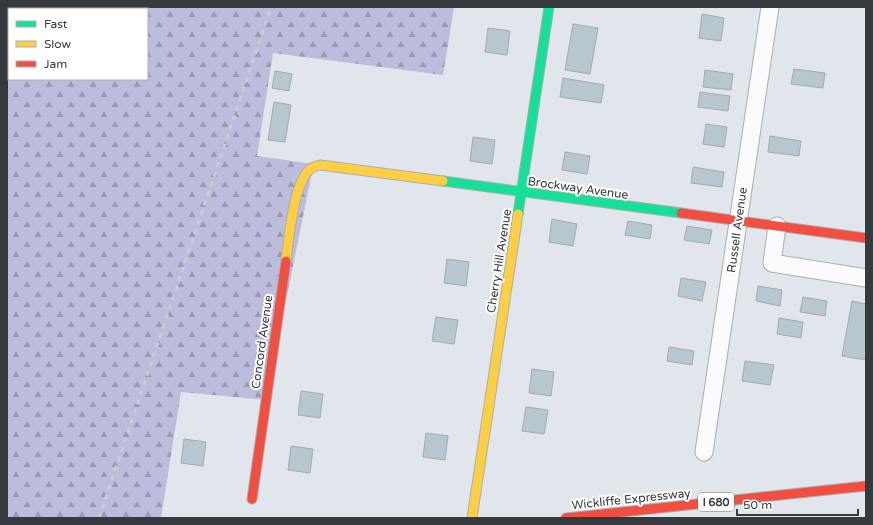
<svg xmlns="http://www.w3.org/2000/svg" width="873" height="525" font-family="'Varela Round',sans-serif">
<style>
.forest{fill:url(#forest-firs);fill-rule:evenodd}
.building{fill:#b7c7ce;stroke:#a5aaae}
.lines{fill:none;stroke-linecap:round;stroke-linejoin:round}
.street-casing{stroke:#aaaeb3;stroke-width:19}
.fast-casing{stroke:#aaaeb3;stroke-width:11}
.slow-casing{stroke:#aaaeb3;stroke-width:11}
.jam-casing{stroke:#aaaeb3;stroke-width:11}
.street{stroke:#fafbfc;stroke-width:17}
.fast{stroke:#16e098;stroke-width:9}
.slow{stroke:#ffcf43;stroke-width:9}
.jam{stroke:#f24e42;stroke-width:9}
.rail{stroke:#cccdcf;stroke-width:3;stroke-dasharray:5 5;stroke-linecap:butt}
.labels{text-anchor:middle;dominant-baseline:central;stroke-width:4;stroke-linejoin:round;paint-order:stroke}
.shield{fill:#fff;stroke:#727578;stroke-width:1}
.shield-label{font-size:11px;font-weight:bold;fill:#353a3e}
.street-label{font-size:12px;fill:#353a3e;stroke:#fff}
</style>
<defs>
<pattern id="forest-firs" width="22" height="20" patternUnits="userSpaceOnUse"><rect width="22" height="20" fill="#bcbcdc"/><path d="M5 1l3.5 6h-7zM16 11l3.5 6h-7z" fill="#9a9ab4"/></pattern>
</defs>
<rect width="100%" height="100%" fill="#e0e6ec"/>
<path class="forest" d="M7,7H454L443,75L273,53L257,156L320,165L313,167L266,400L181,392L161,518H7ZM9,9H147V79H9Z"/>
<path class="building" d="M702,14L724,18L721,41L699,38Z
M573,24L598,28L590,74L565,70Z
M488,28L510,31L507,55L485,52Z
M794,69L825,73L823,88L791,84Z
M705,70L733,74L731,90L703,87Z
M275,71L292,74L289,91L272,88Z
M563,78L604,85L601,103L560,97Z
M700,92L730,96L728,111L698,107Z
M274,102L291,105L285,142L268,140Z
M706,124L727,127L724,147L703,144Z
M770,136L801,141L799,156L768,152Z
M473,137L495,140L492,164L470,161Z
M565,152L590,156L587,174L562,170Z
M693,167L724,172L722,187L691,183Z
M552,219L577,224L573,246L549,242Z
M628,221L652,225L650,239L625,235Z
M687,226L712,230L709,244L684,240Z
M447,259L469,262L466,286L444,283Z
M681,278L706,282L702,301L678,296Z
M758,286L782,290L780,306L756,301Z
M803,297L827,301L825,316L800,312Z
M852,301L866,304V360L842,356Z
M436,317L458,320L454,344L432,341Z
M779,318L803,322L801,338L777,334Z
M669,347L694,351L692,365L667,361Z
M745,361L774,365L770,385L742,381Z
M532,369L554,372L551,396L529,393Z
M301,391L323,394L320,418L298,415Z
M526,407L548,410L544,434L522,431Z
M426,433L448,436L445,460L423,457Z
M184,439L206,442L203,466L181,463Z
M291,446L313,449L310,473L288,470Z"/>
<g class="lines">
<g class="street-casing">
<path id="street" d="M777,226L772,263L866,278
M704,452L770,7"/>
</g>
<g class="fast-casing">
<path id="fast" d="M443,181L681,213
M518,214L549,7"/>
</g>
<g class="slow-casing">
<path id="slow" d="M286,261C289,238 293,186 309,170C312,167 316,166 320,165L443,181
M472,518L518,214"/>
</g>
<g class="jam-casing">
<path id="jam" d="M681,213L866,238
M252,499L286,261
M566,518L866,486"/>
</g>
<use href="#street" class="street"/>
<use href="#fast" class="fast"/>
<use href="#slow" class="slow"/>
<use href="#jam" class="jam"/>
<path class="rail" d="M99,518L271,7"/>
</g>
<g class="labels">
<rect class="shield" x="698" y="493" width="36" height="18" rx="3"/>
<g class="shield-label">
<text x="716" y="502">I 680</text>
</g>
<g class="street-label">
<text transform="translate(578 188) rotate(8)">Brockway Avenue</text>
<text transform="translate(737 230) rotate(-82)">Russell Avenue</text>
<text transform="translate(499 261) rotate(-81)">Cherry Hill Avenue</text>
<text transform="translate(262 342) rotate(-82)">Concord Avenue</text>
<text transform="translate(631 499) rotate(-6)">Wickliffe Expressway</text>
</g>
</g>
<rect width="873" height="525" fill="none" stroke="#353a3e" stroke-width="16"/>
<rect x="8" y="8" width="140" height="72" fill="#ffffff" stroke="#aeb0b2"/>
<rect x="16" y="21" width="20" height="6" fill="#16e098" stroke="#aeb0b2"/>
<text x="44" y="28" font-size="12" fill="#353a3e">Fast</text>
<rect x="16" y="41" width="20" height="6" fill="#ffcf43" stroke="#aeb0b2"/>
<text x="44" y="48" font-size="12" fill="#353a3e">Slow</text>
<rect x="16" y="61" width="20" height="6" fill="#f24e42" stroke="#aeb0b2"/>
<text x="44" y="68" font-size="12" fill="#353a3e">Jam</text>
<path d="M737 509v6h121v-6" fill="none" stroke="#353a3e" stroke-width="2"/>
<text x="743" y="509" font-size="12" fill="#353a3e" stroke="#ffffff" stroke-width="3" paint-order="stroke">50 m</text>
</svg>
